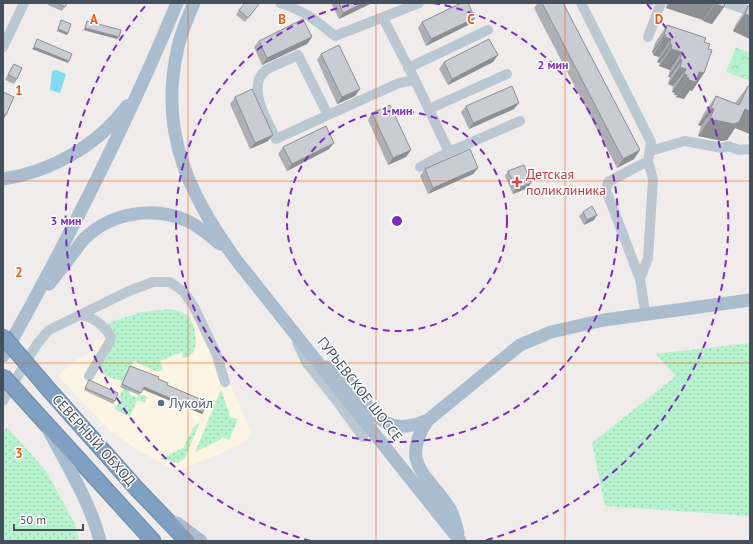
<svg xmlns="http://www.w3.org/2000/svg" width="753" height="544" font-family="'PT Sans',sans-serif">
<style>
.commercial{fill:#fdf5e3}
.grass{fill:url(#grass-dots)}
.forest{fill:url(#forest-crowns)}
.water{fill:#7fdcf3}
.lines{fill:none;stroke-linecap:round;stroke-linejoin:round}
.highway-casing{stroke:#6b8bac;stroke-width:17}
.minor{stroke:#bcc8d1;stroke-width:10}
.major{stroke:#aabdcf;stroke-width:13}
.highway{stroke:#80a0c1;stroke-width:15}
.highway-bridge-casing{stroke:#6b8bac;stroke-width:17;stroke-linecap:butt}
.highway-bridge{stroke:#80a0c1;stroke-width:15}
.wall{fill:#adafb5}
.shaded-wall{fill:#8d8f93}
.building{fill:#c9ccd2;stroke:#8d8f93}
.grid{fill:none;stroke:#e8590c;stroke-width:1;stroke-opacity:0.55}
.ring{fill:none;stroke:#7b2cbf;stroke-width:2;stroke-dasharray:7 5}
.health-dot{fill:#e0444e;stroke:#fff;stroke-width:1.5}
.service-dot{fill:#5c6f8a;stroke:#fff;stroke-width:1.5}
.labels{text-anchor:middle;dominant-baseline:central;stroke-width:3;stroke-linejoin:round;paint-order:stroke}
.health-label{font-size:14px;fill:#be3a42;stroke:#fff;text-anchor:start}
.street-label{font-size:14px;fill:#44505c;stroke:#fff}
.service-label{font-size:14px;fill:#4e5e75;stroke:#fff;text-anchor:start}
.grid-label{font-size:13px;text-anchor:middle;font-weight:bold;fill:#e8590c;stroke:#fff;stroke-width:3;stroke-linejoin:round;paint-order:stroke}
.centre{fill:#7b2cbf;stroke:#fff;stroke-width:2}
.ring-label{font-size:12px;text-anchor:middle;font-weight:bold;fill:#7b2cbf;stroke:#fff;stroke-width:3;stroke-linejoin:round;paint-order:stroke}
</style>
<defs>
<pattern id="grass-dots" width="8" height="8" patternUnits="userSpaceOnUse"><rect width="8" height="8" fill="#b6f2cd"/><path d="M2 2h.1M6 6h.1" fill="none" stroke="#9ed1b2" stroke-width="1.8" stroke-linecap="round"/></pattern>
<pattern id="forest-crowns" width="20" height="18" patternUnits="userSpaceOnUse"><rect width="20" height="18" fill="#b6f2cd"/><path d="M2 6a3 3 0 1 1 6 0M12 15a3 3 0 1 1 6 0" fill="none" stroke="#9ed1b2"/></pattern>
</defs>
<rect width="100%" height="100%" fill="#f0ecec"/>
<path class="commercial" d="M199,318L252,432L247,441L210,458L184,468L173,470L138,450L109,430L58,376L74,361L89,353L97,340L165,322Z"/>
<path class="grass" d="M170,309C176,311 184,312 188,316C197,326 202,357 183,358L182,352L160,361L163,369L158,372L134,361L125,382C119,380 109,378 103,374C94,368 109,349 113,342L102,325L142,312Z
M750,343V516L605,506L592,443L676,376L655,354Z
M124,387L130,390L129,394L137,398L139,394L147,397L145,403L137,400L130,417L116,410L114,407L117,406L121,399L118,398Z
M221,390L229,412V417L238,419L229,440L222,437L220,440L195,452Z
M200,422L185,458L178,463L160,459L183,448L193,428Z
M7,427L46,471L75,524L79,541H3V434Z"/>
<path class="forest" d="M736,47L750,53V81L726,72Z"/>
<path class="water" d="M56,70L66,74L60,93L50,90L52,71Z"/>
<g class="lines">
<g class="highway-casing">
<path id="highway" d="M50,391L137,489L187,541
M31,407L153,541"/>
</g>
<path class="minor" d="M280,3C303,10 317,21 335,36L419,3
M581,3L651,142L648,161L653,179L648,258L640,279
M727,3L750,11
M383,18L415,80L449,152
M648,37L661,3
M3,47L24,3
M408,68L488,30
M429,109L507,74
M328,115L298,55C291,59 269,67 265,71C246,87 268,122 276,139L328,115L399,83L415,80
M650,151L685,141L722,148L728,146L739,150L750,149
M420,167L449,152L520,121
M79,315C93,316 104,326 111,337L109,343L89,376
M647,315L644,305L640,279L606,190L608,182L648,161
M297,342L306,362L339,404L363,437
M3,401L37,344L49,330L129,291L153,282H170L184,292L194,307L216,353L225,382"/>
<path class="major" d="M194,3C187,19 180,35 177,52C159,133 190,197 237,261L460,541
M3,179C51,172 98,145 127,106
M49,284C58,273 66,263 74,252C77,248 81,242 85,238C111,213 153,206 185,220C198,225 209,235 220,244
M3,356C67,242 127,124 177,3
M326,367C332,371 339,374 345,378C349,382 353,388 357,393C380,421 390,436 428,420
M49,431C67,465 91,504 100,541
M177,523L201,541
M458,533C456,525 454,516 450,509C429,475 398,464 428,420L520,345L551,332L604,320L750,300"/>
<use href="#highway" class="highway"/>
<g class="highway-bridge-casing">
<path id="highway-bridge" d="M3,336L50,391
M3,376L31,407"/>
</g>
<use href="#highway-bridge" class="highway-bridge"/>
</g>
<path class="wall" d="M49,3H67L62,11L48,5Z
M331,3H372L339,19Z
M538,3H563L640,150L634,159L617,168L534,8Z
M667,3H725L724,7L712,24L703,21V20L666,8Z
M748,6L749,7L750,6V39L733,31L736,24Z
M256,8L245,22L236,15L239,10Z
M475,18L470,24L426,46L418,28L422,22Z
M667,25L704,42L708,49L704,73L692,91L690,90L684,99L676,97L677,95H674L675,93L672,92L673,86L668,84L670,77H668L670,70L659,66L660,63L657,62L659,57L653,55V53L652,52L655,43Z
M312,37L307,44L262,65L254,47L259,41Z
M321,54L360,89L355,96L337,104L317,60Z
M498,55L493,62L448,85L439,69L444,62Z
M14,64L17,79L14,84L5,80L11,68Z
M748,86H750V139L748,138L750,134L735,128L727,140L722,141L698,136L701,126L698,125L704,113L716,96L735,103Z
M235,97L268,141L250,149L230,104Z
M466,106L514,109L469,129L461,112Z
M372,113L411,150L406,157L388,165L368,120Z
M283,147L329,149L287,171L278,154Z
M478,168L473,174L428,194L420,176L425,169Z
M508,171L528,188L513,194L505,176Z
M583,212L597,215L594,220L584,225L579,216Z
M130,366L158,379L167,385L203,412L202,414L142,389L139,395L120,387Z
M89,380L115,401L113,404L84,390Z"/>
<path class="shaded-wall" d="M363,3H372L339,19L343,13Z
M646,3H654V4L652,5Z
M670,3H715L703,20L666,8Z
M715,4L724,7L712,24L703,21Z
M745,14L750,16V39L733,31Z
M475,18L470,24L426,46L431,39Z
M85,28L119,37L117,39L83,30Z
M58,29L68,33L67,35L57,31Z
M664,35H666L653,53L652,52Z
M312,37L307,44L262,65L267,58Z
M665,37L671,39L659,57L653,55Z
M670,44L672,45L660,63L657,62Z
M34,47L69,61L68,63L32,49Z
M671,49L682,52L670,70L659,66Z
M498,55L493,62L448,85L452,79Z
M680,59L682,60L670,77H668Z
M680,67L686,69L673,86L668,84Z
M699,72L704,73L692,91L690,90L684,99L676,97L688,80Z
M684,74L687,75L675,93L672,92Z
M686,77L689,78L677,95H674Z
M360,89L355,96L337,104L342,97Z
M519,103L514,109L469,129L473,123Z
M711,108L714,109L701,126L698,125Z
M745,109L750,111V134L735,128L727,140L722,141L698,136L710,119Z
M3,114L6,115L3,120Z
M273,135L268,141L250,149L255,143Z
M334,143L329,149L287,171L292,164Z
M411,150L406,157L388,165L393,158Z
M640,150L634,159L617,168L623,159Z
M478,168L473,174L428,194L433,188Z
M531,183L528,188L513,194L516,189Z
M597,215L594,220L584,225L587,220Z
M144,387L203,412L202,414L142,389Z"/>
<path class="building" d="M57,3H67L65,7Z
M245,3H258L259,4L248,18L239,10Z
M339,3H363L343,13Z
M461,3H468L475,18L431,39L422,22Z
M542,3H563L640,150L623,159Z
M715,3H725L724,7L715,4Z
M748,6L750,7V16L745,14Z
M303,19L312,37L267,58L259,41Z
M61,20L71,24L68,33L58,29Z
M87,21L121,30L119,37L85,28Z
M667,25L706,38L704,42L710,44L708,49L712,50L704,73L699,72L696,82L688,80L689,78L686,77L687,75L684,74L686,69L680,67L682,60L680,59L682,52L671,49L672,45L670,44L671,39L665,37L666,35H664Z
M37,39L72,54L69,61L34,47Z
M489,39L498,55L452,79L444,62Z
M339,45L360,89L342,97L321,54Z
M14,64L22,68L17,79L8,75Z
M512,86L519,103L473,123L466,106Z
M748,86H750V111L745,109L739,122L734,124L710,119L714,109L711,108L716,96L739,105L740,104Z
M252,89L273,135L255,143L235,97Z
M3,92L14,97L6,115L3,114Z
M390,105L411,150L393,158L372,113Z
M326,126L334,143L292,164L283,147Z
M470,149L478,168L433,188L425,169Z
M524,165L531,183L516,189L508,171Z
M592,206L597,215L587,220L583,212Z
M130,366L159,377L158,379L168,383L167,385L207,402L203,412L144,387L141,393L122,384Z
M89,380L118,393L115,401L85,388Z"/>
<path class="grid" d="M188,3V541M376,3V541M565,3V541M3,181H750M3,363H750"/>
<g class="ring">
<circle cx="397" cy="221" r="110"/>
<path d="M433 3A221 221 0 1 1 361 3"/>
<path d="M311 541A331 331 0 0 1 147 4M647 4A331 331 0 0 1 483 541"/>
</g>
<path class="health-dot" d="M515 176h4v4h4v4h-4v4h-4v-4h-4v-4h4z"/>
<circle class="service-dot" cx="161" cy="403" r="4"/>
<g class="labels">
<g class="health-label">
<text x="526" y="174">Детская<tspan x="526" dy="16">поликлиника</tspan></text>
</g>
<g class="street-label">
<text transform="translate(360 389) rotate(52)">ГУРЬЕВСКОЕ ШОССЕ</text>
<text transform="translate(94 440) rotate(48)">СЕВЕРНЫЙ ОБХОД</text>
</g>
<g class="service-label">
<text x="169" y="403">Лукойл</text>
</g>
</g>
<g class="grid-label">
<text x="94" y="24">A</text>
<text x="282" y="24">B</text>
<text x="471" y="24">C</text>
<text x="659" y="24">D</text>
<text x="19" y="95">1</text>
<text x="19" y="277">2</text>
<text x="19" y="458">3</text>
</g>
<circle cx="397" cy="221" r="6" class="centre"/>
<g class="ring-label">
<text x="553" y="69">2 мин</text>
<text x="397" y="115">1 мин</text>
<text x="66" y="225">3 мин</text>
</g>
<rect width="753" height="544" fill="none" stroke="#44505c" stroke-width="8"/>
<path d="M14 524v6h69v-6" fill="none" stroke="#44505c" stroke-width="2"/>
<text x="20" y="524" font-size="12" fill="#44505c" stroke="#ffffff" stroke-width="3" paint-order="stroke">50 m</text>
</svg>
